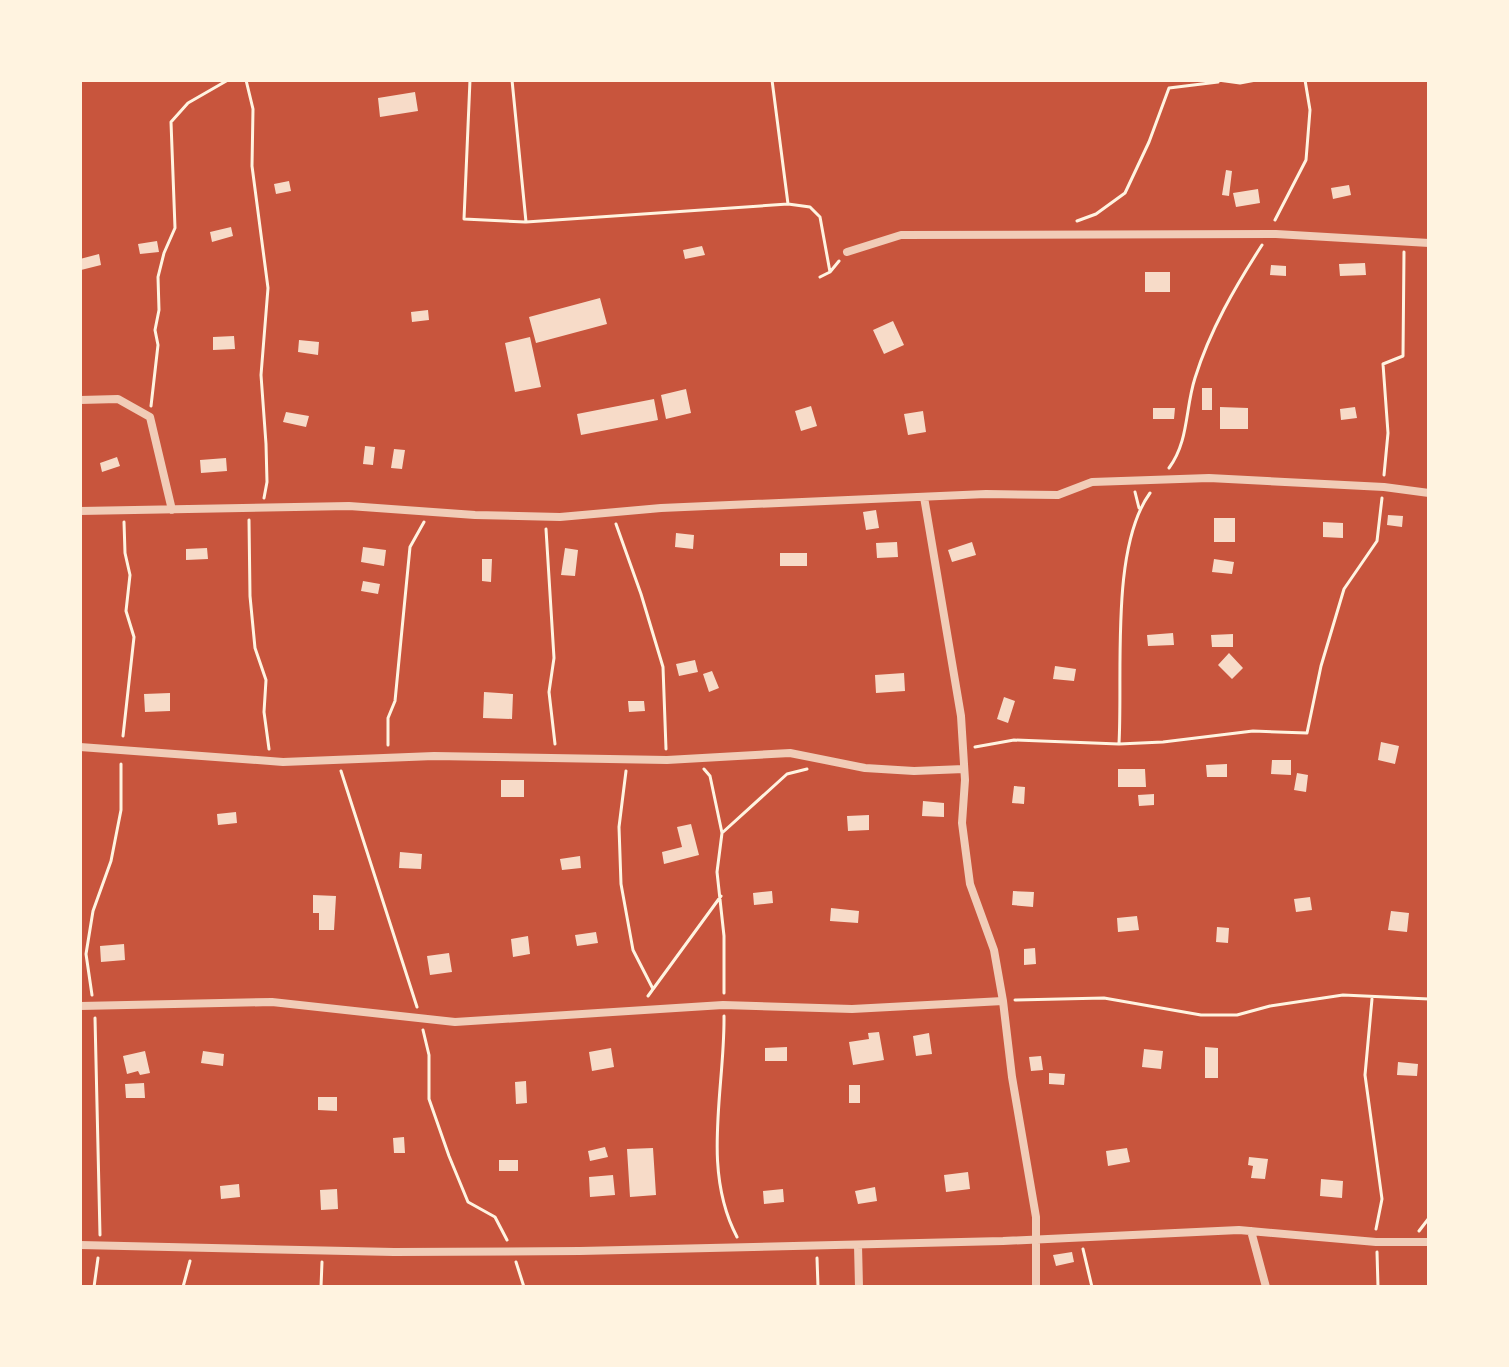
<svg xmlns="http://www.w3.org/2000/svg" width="1509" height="1367" font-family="Overpass,sans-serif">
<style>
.building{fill:#f7dbc8}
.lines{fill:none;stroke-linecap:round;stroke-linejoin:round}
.path{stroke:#fff3e0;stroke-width:3}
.minor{stroke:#f1ccb7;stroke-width:8}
</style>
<rect width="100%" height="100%" fill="#c8553d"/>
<path class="building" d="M415,92L418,111L380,117L378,98Z
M1226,170L1232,171L1229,196L1222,195Z
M289,181L291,191L276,194L274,184Z
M1349,185L1351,195L1333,199L1331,188Z
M1258,189L1260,203L1236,207L1233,193Z
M231,227L233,236L212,242L210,232Z
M157,241L159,252L140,254L138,244Z
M702,246L705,255L685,259L683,250Z
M99,254L101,265L81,270L80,259Z
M1365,263L1366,275L1340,276L1339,264Z
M1271,265L1286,266V276L1270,275Z
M1145,272H1170V292H1145Z
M600,298L607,324L536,343L529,317Z
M428,310L429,320L412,322L411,312Z
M893,321L904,345L884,354L873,330Z
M234,336L235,349L213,350V337Z
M530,337L541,387L515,392L505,343Z
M299,340L319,342L318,355L298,352Z
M1202,388H1212V410H1202Z
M686,389L691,413L666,419L661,395Z
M654,399L658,420L581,435L577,414Z
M811,406L817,426L801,431L795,411Z
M1220,407L1248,408V429H1220Z
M1355,407L1357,418L1341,420L1340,409Z
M1153,408H1175L1174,419H1153Z
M923,411L926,432L908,435L904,414Z
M286,412L309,416L306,427L283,422Z
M365,446L375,447L373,465L363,464Z
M394,449L405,450L402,469L391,468Z
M117,457L120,466L102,472L100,463Z
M226,458L227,471L201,473L200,460Z
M876,510L879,528L866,530L863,512Z
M1388,515L1403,516L1402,527L1387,525Z
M1214,518H1235V542H1214Z
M1323,522L1343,523V538L1323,537Z
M676,533L694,535L693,549L675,547Z
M897,542L898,557L877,558L876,543Z
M972,542L976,555L952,562L948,550Z
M363,547L386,550L384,566L361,562Z
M207,548L208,559L186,560V549Z
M565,548L578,550L575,576L561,575Z
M780,553H807V566H780Z
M482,559H492L491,582L482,581Z
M1214,559L1234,562L1232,574L1212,572Z
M363,581L380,584L378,594L361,591Z
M1173,633L1174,645L1148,646L1147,635Z
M1233,634V647H1212L1211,635Z
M1229,653L1243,668L1232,679L1218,665Z
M695,660L698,672L679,676L676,664Z
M1055,666L1076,669L1074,681L1053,679Z
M712,671L719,688L709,692L703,674Z
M904,673L905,691L876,693L875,675Z
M484,692L513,694L512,719L483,718Z
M170,693V711L145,712L144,694Z
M1004,697L1015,701L1008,723L997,719Z
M628,701H644L645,711L629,712Z
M1381,742L1399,746L1395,764L1378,760Z
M1272,760H1291V775L1271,774Z
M1227,764V777H1207L1206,765Z
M1118,769H1145L1146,787H1118Z
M1297,773L1308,775L1306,792L1294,790Z
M501,780H524V797H501Z
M1014,786L1025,787L1024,804L1012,803Z
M1154,794V805L1139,806L1138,795Z
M923,801L944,803V817L922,816Z
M236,812L237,823L218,825L217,814Z
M869,815V830L848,831L847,816Z
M691,824L699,855L664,864L662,852L682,847L677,827Z
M400,852L422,854L421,869L399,868Z
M580,856L581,868L562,870L560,859Z
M772,891L773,903L754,905L753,893Z
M1013,891L1034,892L1033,907L1012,905Z
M313,895L336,896L334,930H319V913H313Z
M1310,897L1312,910L1296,912L1294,899Z
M831,908L859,911L858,923L830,921Z
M1391,911L1409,913L1407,932L1388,930Z
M1137,916L1139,930L1118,932L1117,918Z
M1217,927L1229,928L1228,943L1216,942Z
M596,932L598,943L577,946L575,935Z
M528,936L530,954L513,957L511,939Z
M124,944L125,960L101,962L100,946Z
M1035,948L1036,964L1024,965V949Z
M449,953L452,972L430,975L427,956Z
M879,1032L884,1060L853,1065L849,1042L869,1039L868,1033Z
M929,1033L932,1054L916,1056L913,1036Z
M787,1047V1061H765V1048Z
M1205,1047L1218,1048V1078H1205Z
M611,1048L614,1067L592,1071L589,1052Z
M1144,1049L1163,1051L1161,1069L1142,1067Z
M145,1051L150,1073L140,1075L138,1071L127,1074L123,1056Z
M203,1051L224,1054L223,1066L201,1063Z
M1041,1056L1043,1070L1031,1071L1029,1057Z
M1398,1062L1418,1064L1417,1076L1397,1075Z
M1049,1073L1065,1074L1064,1085L1049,1084Z
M526,1081L527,1103L516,1104L515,1082Z
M144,1083L145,1098H126L125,1084Z
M849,1085H860V1103H849Z
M318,1097H337V1111L318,1110Z
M404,1137L405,1153H394L393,1138Z
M605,1147L608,1157L590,1161L588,1151Z
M653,1148L656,1195L630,1197L627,1149Z
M1127,1148L1130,1162L1108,1166L1106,1151Z
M1249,1157L1268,1159L1265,1179L1251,1178L1253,1166L1248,1165Z
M499,1160H518V1171H499Z
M968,1172L970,1189L946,1192L944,1175Z
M613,1175L615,1195L590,1197L589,1177Z
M1321,1179L1343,1181L1342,1198L1320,1196Z
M239,1184L240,1197L221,1199L220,1186Z
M875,1187L877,1201L858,1204L855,1191Z
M337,1189L338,1209L321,1210L320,1190Z
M783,1189L784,1202L764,1204L763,1191Z
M1072,1252L1074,1262L1056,1266L1053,1255Z"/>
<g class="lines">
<path class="path" d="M246,80L253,109L252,166L268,288L261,375L266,444L267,482L264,498
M470,80L464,219L525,222
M512,80L526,222L788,204L772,80
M1218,80L1240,83L1256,80
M788,204L810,207L820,217L830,272
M1275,220L1306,160L1310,110L1305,80
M1077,221L1096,214L1125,193L1149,142L1169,88L1218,82
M820,277L830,272L839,261
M151,406L158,345L155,330L159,310L158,277L164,253L175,228L171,122L188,103L228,80
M1169,468C1189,441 1185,409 1195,378C1210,330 1235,287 1262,245
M1384,475L1388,433L1383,364L1403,356L1404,252
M1135,492L1139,508
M249,520L250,596L255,648L266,680L264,712L269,749
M616,524L641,594L663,667L666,749
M546,529L554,658L549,692L555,744
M123,736L134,637L126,611L130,575L125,553L124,522
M1119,743C1123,674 1110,548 1150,493
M388,745V718L395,701L410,547L424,522
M975,747L1014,740L1119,744L1163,742L1253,731L1307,733L1321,666L1344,589L1377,541L1382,498
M704,769L710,776L722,833
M341,771L417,1007
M626,771L619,827L621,884L633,950L653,989
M724,993V936L717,872L722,833L787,774L807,769
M92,995L86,954L93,911L111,861L121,810V764
M648,996L721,896
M1372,999L1365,1075L1382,1199L1376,1229
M1015,1000L1104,998L1201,1015H1237L1270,1006L1343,995L1429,999
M724,1016C725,1089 701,1169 737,1237
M95,1018L100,1235
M423,1030L429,1055V1099L449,1156L468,1202L495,1217L507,1240
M1419,1231L1429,1218
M1083,1249L1092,1287
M1377,1252L1378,1287
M817,1258L818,1287
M516,1262L524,1287
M94,1287L98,1258
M183,1287L190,1261
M321,1287L322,1262"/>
<path class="minor" d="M847,252L901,235L1276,234L1429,243
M80,400L118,399L150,417L172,510
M924,497L961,716L965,780L962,823L970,884L994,950L1003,1001L1012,1077L1036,1217V1287
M80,511L349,506L475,515L560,517L661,508L986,494L1058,495L1092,482L1209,478L1384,487L1429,493
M80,747L283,762L434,756L667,760L790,753L865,768L914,771L964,769
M80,1006L272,1002L455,1022L723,1005L852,1009L1003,1001
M1251,1231L1266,1287
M80,1245L394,1252L580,1251L1003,1241L1239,1230L1376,1242H1429
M858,1245L859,1287"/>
</g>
<rect width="1509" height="1367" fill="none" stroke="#fff3e0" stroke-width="164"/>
</svg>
